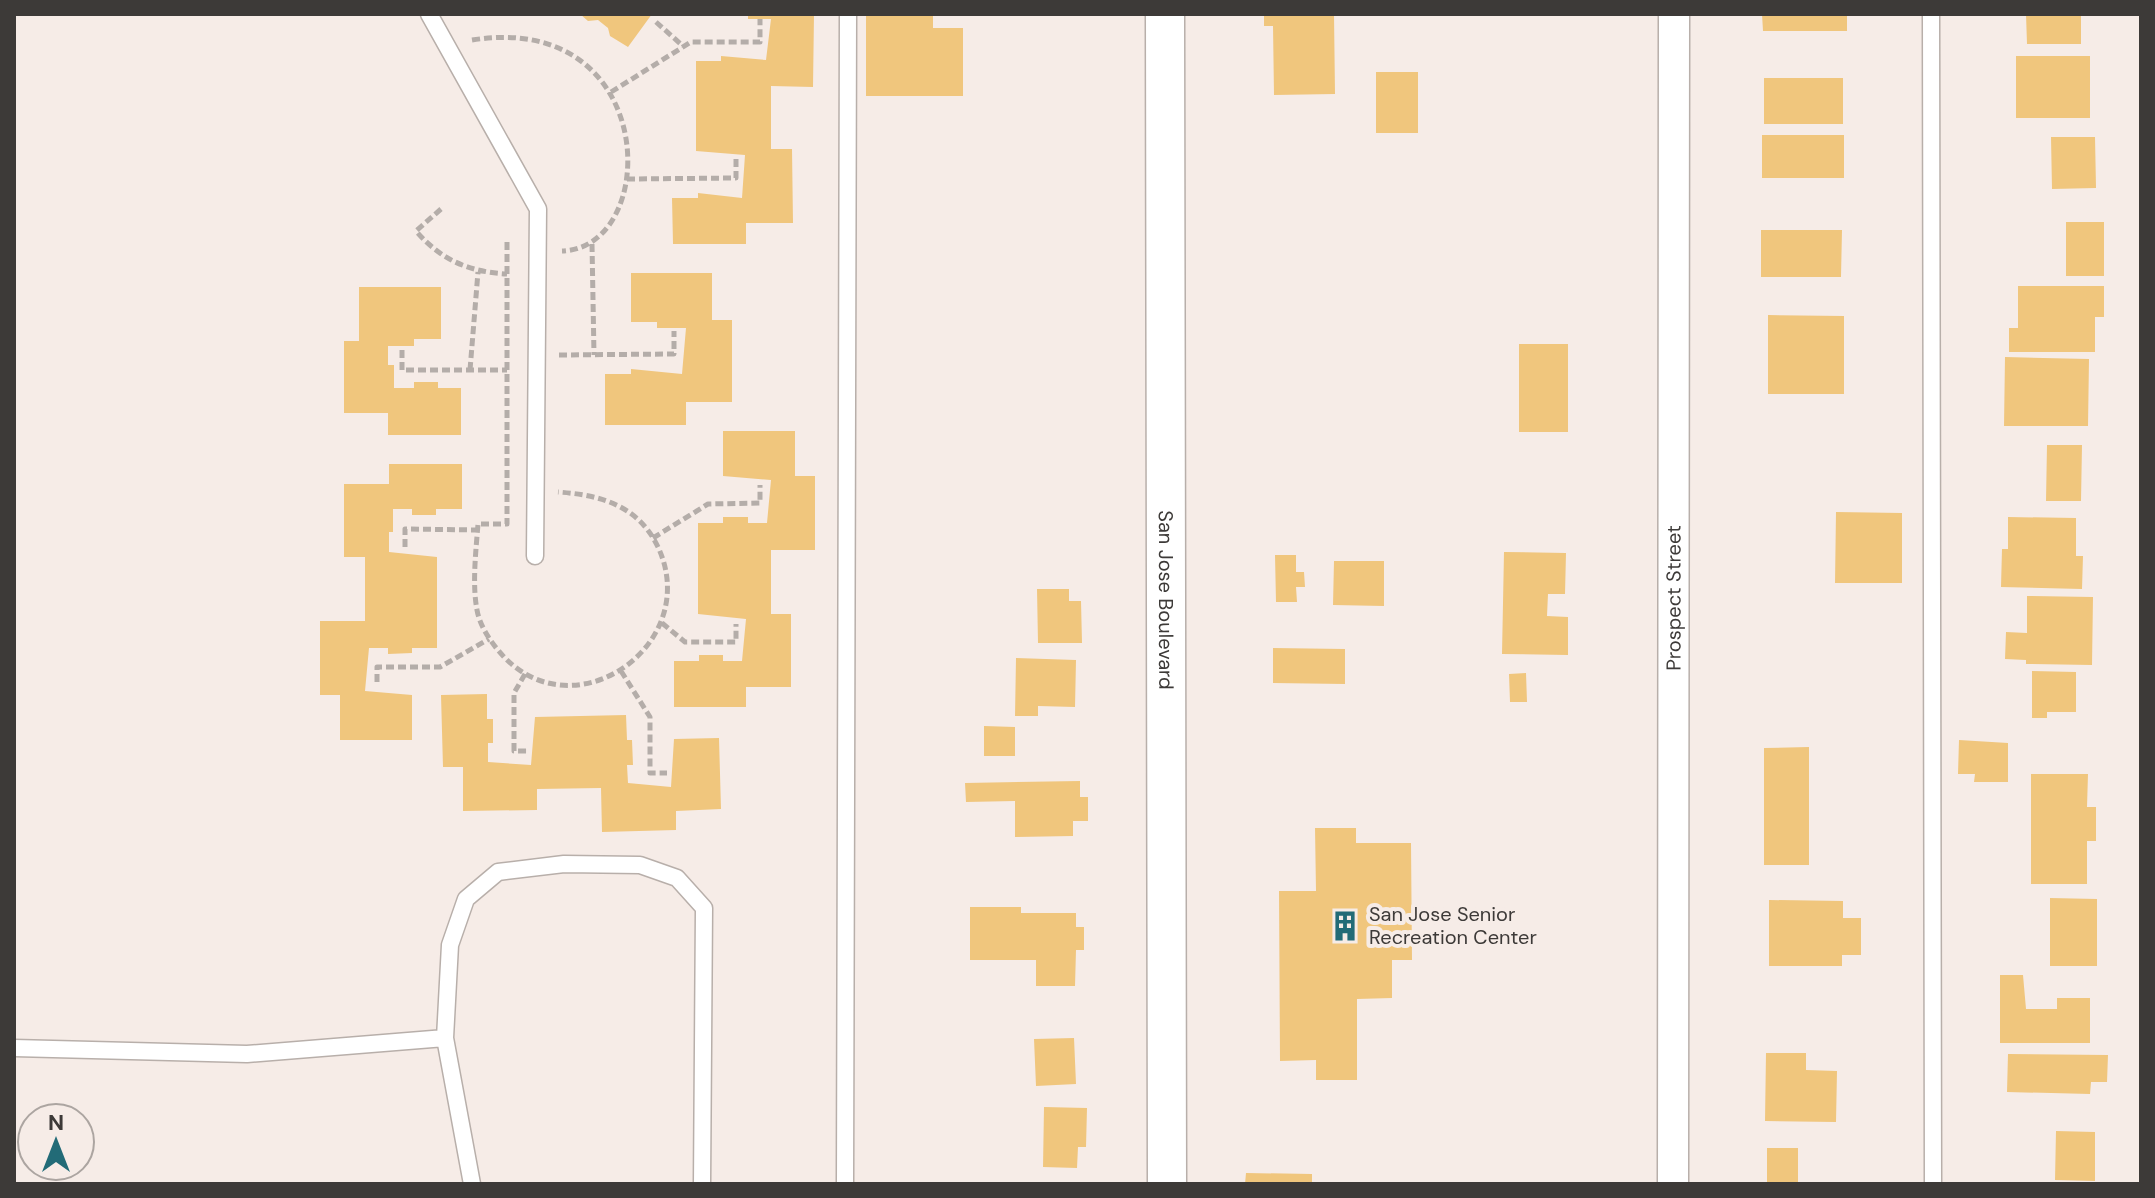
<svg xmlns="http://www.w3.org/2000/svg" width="2155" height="1198" font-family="'DM Sans',sans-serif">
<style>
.building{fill:#f0c67d}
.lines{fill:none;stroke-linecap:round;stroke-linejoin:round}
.service-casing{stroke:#b8afaa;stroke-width:19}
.minor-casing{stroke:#b8afaa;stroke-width:33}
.tertiary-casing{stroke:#b8afaa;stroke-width:41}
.path{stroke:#b4ada9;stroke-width:5;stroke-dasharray:8 4;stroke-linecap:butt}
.service{stroke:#fff;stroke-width:16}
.minor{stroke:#fff;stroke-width:30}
.tertiary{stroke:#fff;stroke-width:38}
.labels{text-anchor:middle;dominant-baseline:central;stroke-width:8;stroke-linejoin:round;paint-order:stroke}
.street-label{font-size:20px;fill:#3d3a38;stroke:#f6ece7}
.poi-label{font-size:20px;fill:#3d3a38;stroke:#f6ece7;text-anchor:start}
</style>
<rect width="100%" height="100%" fill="#f6ece7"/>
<path class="building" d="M580,14H652L628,47L610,36L608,28L598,20L588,21Z
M748,14H814L813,87L771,86V149H792L793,223H746V244H673L672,198H698V193L742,198L745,155L696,151V61H721V56L766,60L771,19H748Z
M866,14H933V28H963V96H866Z
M1334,14L1335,94L1274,95L1273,26H1264V15Z
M1762,14H1847V31H1763Z
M2026,14H2081V44H2027Z
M2016,56H2090V118H2016Z
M1376,72H1418V133H1376Z
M1764,78H1843V124H1764Z
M1762,135H1844V178H1762Z
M2051,137H2095L2096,188L2052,189Z
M2066,222H2104V276H2066Z
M1761,230H1842L1841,277H1761Z
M631,273H712V320H732V402H686V425H605V374H631V369L682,374L686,328H657V322H631Z
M2018,286H2104V317H2095V352H2009V328H2018Z
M359,287H441V339H414V346H388V365H394V388H414V382H438V388H461V435H388V413H344V341H359Z
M1768,315L1844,316V394H1768Z
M1519,344H1568V432H1519Z
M2005,357L2089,359L2088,426H2004Z
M723,431H795V476H815V550H771V614H791V687H746V707H674V661H699V655H723V661H742L746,619L698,614V523H723V517H748V523H767L771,480L723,476Z
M2047,445H2082L2081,501H2046Z
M389,464H462V509H436V515H412V509H393V532H389V552L437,557V648H412V653L388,654V648H369L365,691L412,695V740H340V695H320V621H365V557H344V484H389Z
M1836,512L1902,513V583H1835Z
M2008,517L2076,518V556H2083L2082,589L2001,587L2002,549H2008Z
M1504,552L1566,553L1565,594H1548L1547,616L1568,617V655L1502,654Z
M1275,555H1296V572H1304L1305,587H1296L1297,602H1276Z
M1334,561H1384V606L1333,605Z
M1037,589H1069V601H1081L1082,643H1038Z
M2027,596L2093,597L2092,665L2026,664V660L2005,659L2006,632L2027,633Z
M1273,648L1345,649V684L1273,683Z
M1016,658L1076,660L1075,707L1038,706V716H1015Z
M2032,671L2076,672V712H2047V718H2032Z
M1526,673L1527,702H1510L1509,674Z
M487,694V719H493V743H488V762L531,765L535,717L626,715L627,740H632L633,765H627L628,783L671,787L674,739L719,738L721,809L676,811V830L602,832L601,788L537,789V810L463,811V767H443L441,695Z
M984,726L1015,727V756H984Z
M1959,740L2008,743V782H1974L1975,774H1958Z
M1809,747V865H1764V748Z
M2031,774H2088L2087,807H2096V841H2087V884H2031Z
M1080,781V797H1088V821H1073V836L1015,837V801L966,802L965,783Z
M1315,828H1356V843H1411L1412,960H1392V998L1357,999V1080H1316V1060L1280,1061L1279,891H1316Z
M2050,898L2097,899V966H2050Z
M1769,900L1843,901V918H1861V955H1842V966H1769Z
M970,907H1021V913H1076V927H1084V950H1076L1075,986H1036V960H970Z
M2000,975H2023L2026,1009H2057V998H2090V1043H2000Z
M1074,1038L1076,1084L1036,1086L1034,1039Z
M1766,1053H1806V1070L1837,1071L1836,1122L1765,1121Z
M2008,1054L2108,1055L2107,1082H2091L2090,1094L2007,1092Z
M1044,1107L1087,1108L1086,1147H1078L1077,1168L1043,1167Z
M2056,1131L2095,1132V1181L2055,1180Z
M1767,1148H1798V1184H1767Z
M1246,1173L1312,1174V1184H1245Z"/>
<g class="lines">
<g class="service-casing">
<path id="service" d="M429,14L538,209L535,556
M1931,14L1933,1184
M445,1038L472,1184
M14,1048L247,1054L445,1038L450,945L466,899L498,872L564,864L640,865L677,878L704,908L702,1184
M845,1184L848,14"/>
</g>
<g class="minor-casing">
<g id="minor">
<path id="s1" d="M1673,1184L1674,14"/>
</g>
</g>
<g class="tertiary-casing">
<g id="tertiary">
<path id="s2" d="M1165,14L1167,1184"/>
</g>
</g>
<path class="path" d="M656,22L683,46
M472,40C660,10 662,248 562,251
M611,92L691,42H760V19
M627,179L736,178V159
M441,209L416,231C441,260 469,272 507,274
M507,242V524H478C476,550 472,584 477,610C480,627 492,644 504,657C577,733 703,643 658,547C638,505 600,495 558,492
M592,244L594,355
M402,350V370H507
M559,355L674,354V331
M470,370L478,272
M653,538L708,504L760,503V485
M405,547V529L477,530
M662,623L685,642H736V624
M621,671L650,717V773H667
M525,674L514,693V751H527
M377,682V667H440L489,639"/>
<use href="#service" class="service"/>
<use href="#minor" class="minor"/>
<use href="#tertiary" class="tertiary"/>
</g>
<defs>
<g id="building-bare" transform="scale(2.4)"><path d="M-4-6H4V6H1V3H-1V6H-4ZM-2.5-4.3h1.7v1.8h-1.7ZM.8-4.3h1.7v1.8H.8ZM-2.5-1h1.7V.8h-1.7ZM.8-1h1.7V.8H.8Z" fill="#226b77" stroke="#f6ece7" stroke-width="2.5" paint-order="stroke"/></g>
</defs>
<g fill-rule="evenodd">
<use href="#building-bare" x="1345" y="926"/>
</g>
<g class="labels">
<g class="street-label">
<text stroke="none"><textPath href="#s2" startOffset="586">San Jose Boulevard</textPath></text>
<text stroke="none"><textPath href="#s1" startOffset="586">Prospect Street</textPath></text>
</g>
<g class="poi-label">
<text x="1369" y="914">San Jose Senior<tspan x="1369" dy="23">Recreation Center</tspan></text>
</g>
</g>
<rect width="2155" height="1198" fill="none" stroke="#3d3a38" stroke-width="32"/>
<g transform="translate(56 1142)"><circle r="38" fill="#f6ece7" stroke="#aca5a1" stroke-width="2"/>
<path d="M0-6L14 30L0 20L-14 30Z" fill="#226b77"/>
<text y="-12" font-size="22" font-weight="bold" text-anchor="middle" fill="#3d3a38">N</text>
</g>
</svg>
